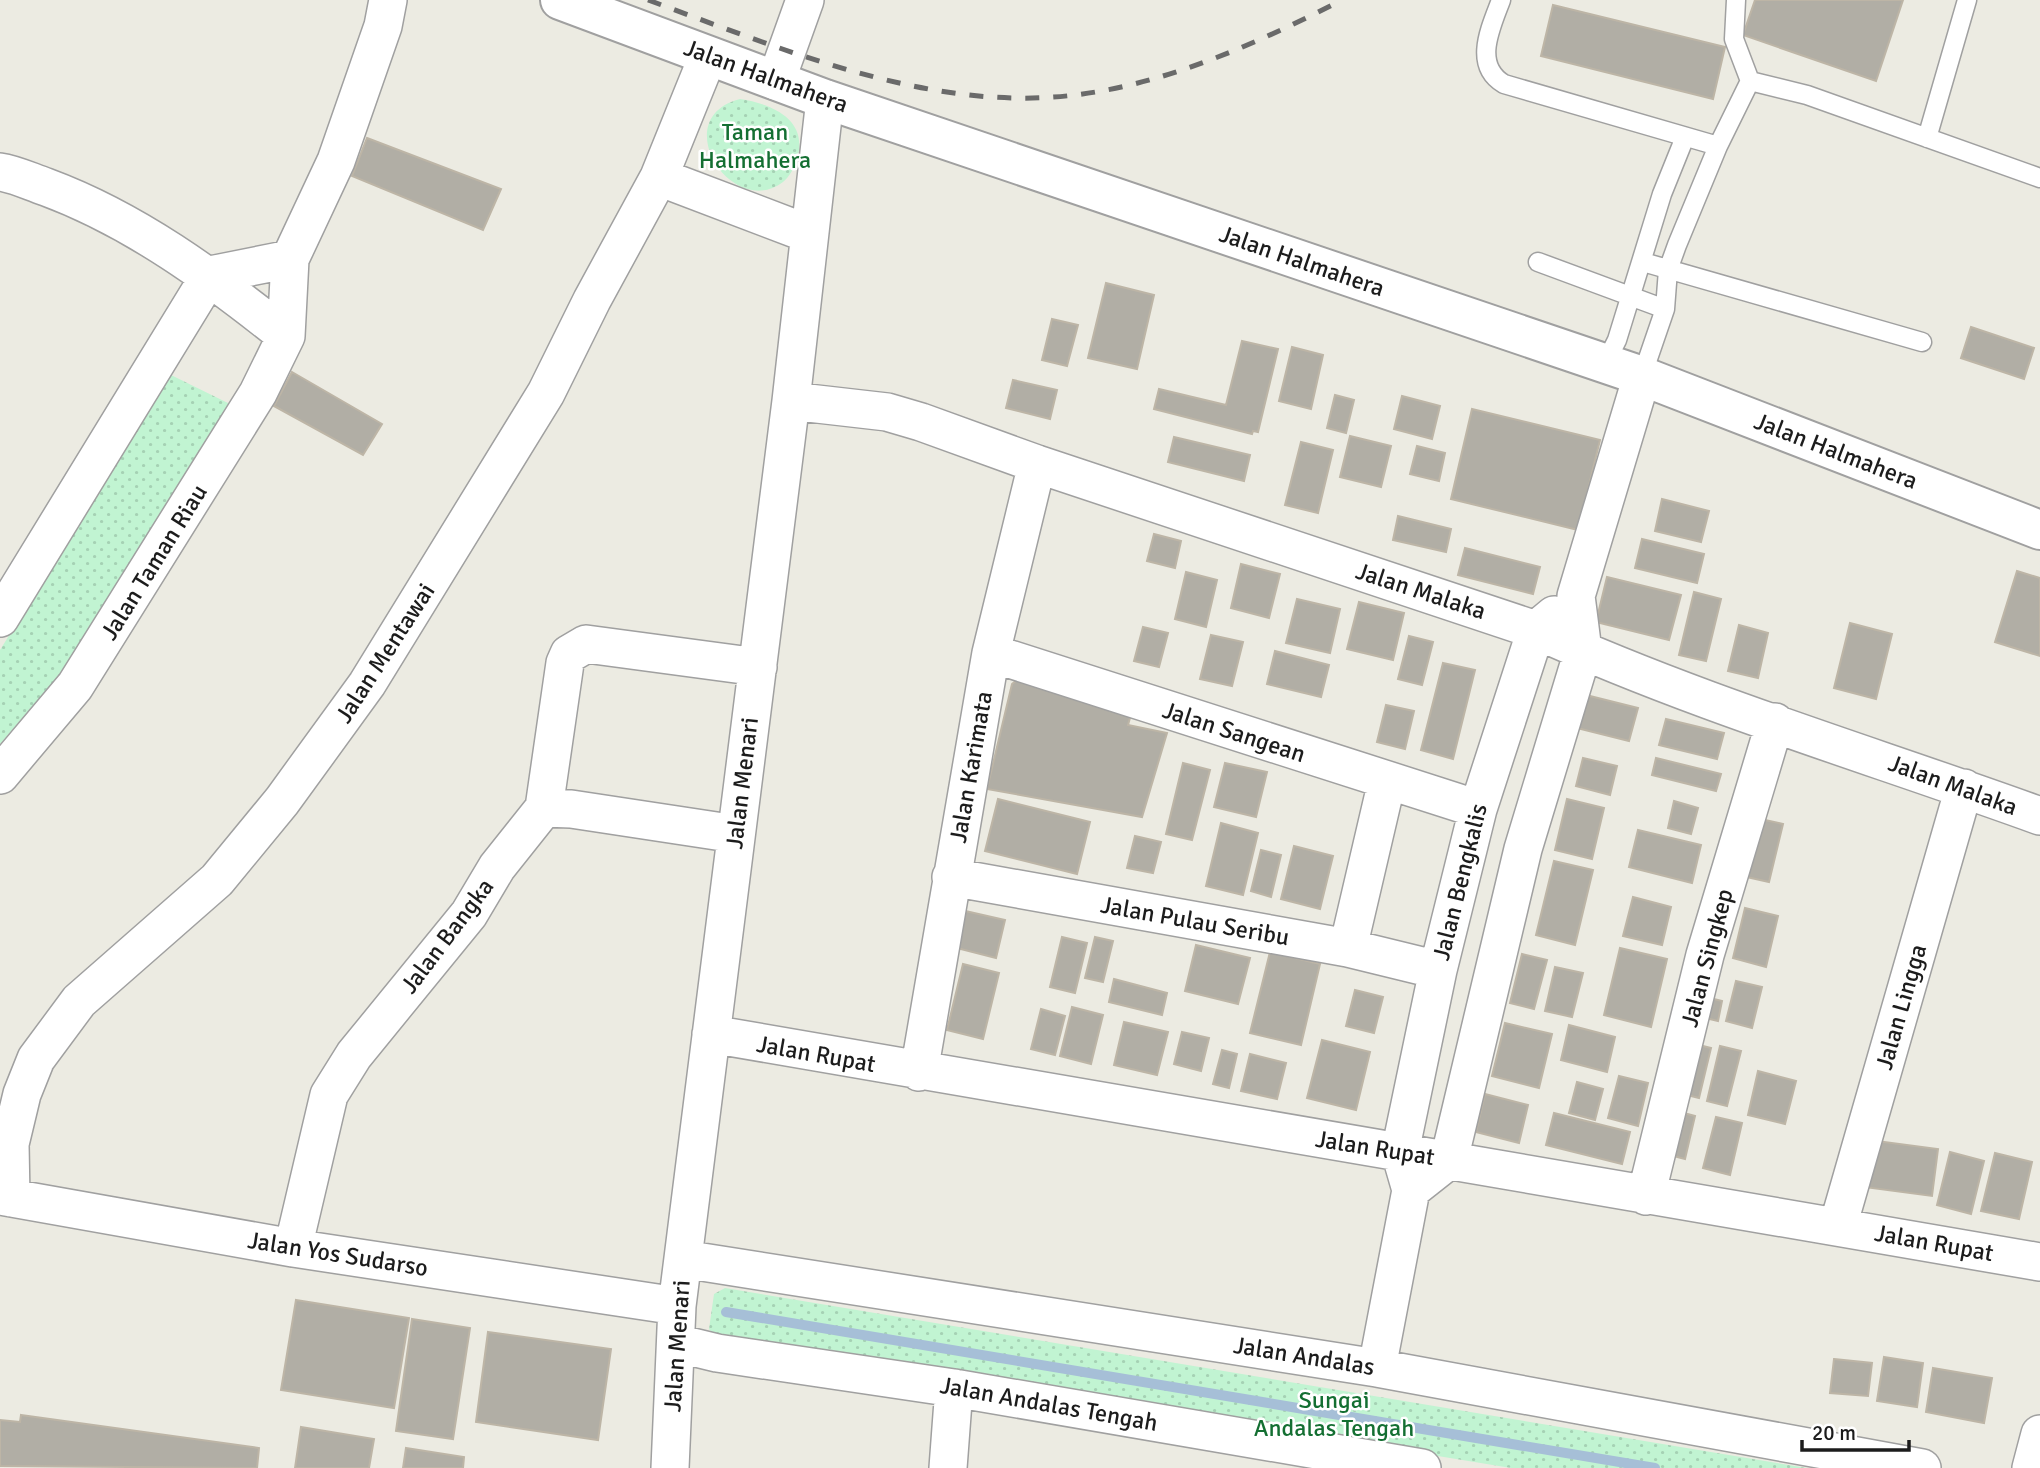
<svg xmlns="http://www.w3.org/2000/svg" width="2040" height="1468" font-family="Signika,sans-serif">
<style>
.park{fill:url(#park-dots)}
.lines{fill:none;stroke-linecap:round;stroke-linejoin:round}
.stream{stroke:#a6bfd7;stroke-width:10}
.building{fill:#b1aea5;stroke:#bdb5a6;stroke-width:2}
.service-casing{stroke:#a0a0a0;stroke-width:21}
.minor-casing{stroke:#a0a0a0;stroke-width:40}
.tertiary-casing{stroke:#a0a0a0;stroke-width:42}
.service{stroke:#fff;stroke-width:18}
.minor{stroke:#fff;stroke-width:37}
.tertiary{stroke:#fff;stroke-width:38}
.rail{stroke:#6a6a6a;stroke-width:5;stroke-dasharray:14 14;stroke-linecap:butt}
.labels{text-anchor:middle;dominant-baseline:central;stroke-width:5;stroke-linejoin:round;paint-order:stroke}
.street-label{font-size:24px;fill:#1c1c1c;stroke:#fff}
.park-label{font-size:24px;fill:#146f32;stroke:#fff}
</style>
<defs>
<pattern id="park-dots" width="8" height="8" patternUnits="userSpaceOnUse" patternTransform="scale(1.75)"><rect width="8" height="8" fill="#c1f4d2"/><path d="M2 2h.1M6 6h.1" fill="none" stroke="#a5d1b4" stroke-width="1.8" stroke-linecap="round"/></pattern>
</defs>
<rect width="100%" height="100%" fill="#ecebe2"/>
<path class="park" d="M740,99C773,104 809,120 797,159C794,168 790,176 783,182C732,221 666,118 740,99Z
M171,375L234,406L69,664L0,744V650Z
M725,1288L1807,1468H1511L717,1338L709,1329L714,1294Z"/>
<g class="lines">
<path class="stream" d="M726,1312L1655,1468"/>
</g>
<path class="building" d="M1755,0H1903L1876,81L1743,35Z
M1553,5L1725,47L1713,99L1541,56Z
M367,138L501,189L483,230L352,176Z
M1106,283L1154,295L1137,369L1088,358Z
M1052,319L1078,325L1067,366L1042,360Z
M1971,327L2034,348L2024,379L1961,358Z
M1242,341L1278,349L1258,432L1253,431L1252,434L1154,409L1159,389L1226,405Z
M1292,347L1323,355L1311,409L1279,401Z
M292,372L382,424L363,455L274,406Z
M1013,380L1057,390L1050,419L1006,408Z
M1335,395L1354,400L1346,433L1327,428Z
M1402,396L1440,406L1432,439L1394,429Z
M1472,409L1600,440L1578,530L1451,499Z
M1350,436L1391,446L1381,487L1340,477Z
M1174,437L1250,455L1244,481L1168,462Z
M1301,442L1333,450L1318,513L1285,505Z
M1417,446L1445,453L1439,481L1410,474Z
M1662,499L1709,511L1701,542L1655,531Z
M1398,516L1451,529L1446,552L1393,540Z
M1154,534L1181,541L1175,568L1147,561Z
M1642,539L1704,554L1697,583L1635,568Z
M1465,548L1540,567L1533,594L1458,575Z
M1241,564L1280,574L1269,618L1231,608Z
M2017,571L2040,578V656L1995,642Z
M1186,572L1217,580L1206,627L1175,619Z
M1607,577L1681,595L1669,640L1596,622Z
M1694,592L1721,599L1706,661L1679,655Z
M1297,599L1340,609L1330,653L1286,643Z
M1359,602L1404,613L1393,660L1347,649Z
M1850,623L1892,634L1876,699L1834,688Z
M1739,625L1768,633L1758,678L1728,671Z
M1143,627L1168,633L1159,667L1134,661Z
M1211,635L1243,642L1232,686L1200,679Z
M1409,636L1433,642L1422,685L1398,679Z
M1275,651L1329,665L1321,697L1267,684Z
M1443,663L1475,670L1453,759L1421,750Z
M1018,679L1133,707L1128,725L1167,733L1142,817L987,789L1012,684Z
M1582,694L1638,708L1629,741L1573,727Z
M1386,705L1414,711L1405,749L1377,742Z
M1666,719L1724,733L1717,759L1659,745Z
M1583,758L1617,766L1610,795L1576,786Z
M1656,758L1721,774L1716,791L1652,775Z
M1183,763L1210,770L1192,840L1166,834Z
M1225,763L1267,772L1256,817L1214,807Z
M998,799L1090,822L1077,874L985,851Z
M1567,799L1604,808L1592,859L1555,850Z
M1674,801L1698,808L1691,834L1668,828Z
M1756,818L1783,824L1769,882L1742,876Z
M1221,823L1258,833L1243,895L1206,886Z
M1638,830L1701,845L1692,883L1629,867Z
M1135,836L1161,842L1153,873L1127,868Z
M1294,846L1333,856L1320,909L1281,899Z
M1261,850L1281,855L1271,897L1251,891Z
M1554,861L1593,870L1575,945L1536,935Z
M1633,897L1671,907L1662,945L1623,936Z
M1745,908L1778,916L1766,967L1733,958Z
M961,910L1005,920L996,958L953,947Z
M1062,937L1087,943L1075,993L1050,987Z
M1095,937L1113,941L1103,982L1085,978Z
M1196,945L1250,958L1238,1004L1185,991Z
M1620,948L1667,959L1651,1027L1604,1015Z
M1270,952L1320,964L1301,1045L1250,1033Z
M1522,954L1547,960L1534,1009L1510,1003Z
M963,964L999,973L983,1039L947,1030Z
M1555,967L1583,973L1572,1017L1545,1011Z
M1114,979L1167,993L1162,1015L1109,1002Z
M1736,981L1762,987L1752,1028L1726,1021Z
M1355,990L1383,997L1374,1033L1346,1026Z
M1702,996L1722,1001L1718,1021L1697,1016Z
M1072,1007L1103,1015L1091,1064L1060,1056Z
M1041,1009L1065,1016L1055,1055L1031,1049Z
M1124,1022L1168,1032L1157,1075L1114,1065Z
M1505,1023L1552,1034L1539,1088L1492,1076Z
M1569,1025L1615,1037L1607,1072L1561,1060Z
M1182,1032L1209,1038L1201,1071L1174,1064Z
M1322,1040L1370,1052L1356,1110L1307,1098Z
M1695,1044L1711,1048L1699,1098L1683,1094Z
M1720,1046L1741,1051L1727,1106L1707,1101Z
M1222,1050L1237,1054L1229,1088L1213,1084Z
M1250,1054L1286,1063L1277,1099L1241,1091Z
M1758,1071L1796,1081L1785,1124L1748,1115Z
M1619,1076L1648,1083L1638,1126L1608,1118Z
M1577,1082L1603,1089L1595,1120L1569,1113Z
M1485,1094L1528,1105L1519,1143L1476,1132Z
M1673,1110L1695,1116L1685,1159L1662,1153Z
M1554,1113L1630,1132L1622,1164L1546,1145Z
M1716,1117L1742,1123L1730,1175L1703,1168Z
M1869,1140L1938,1149L1932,1196L1864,1187Z
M1950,1152L1984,1161L1971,1214L1937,1205Z
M1995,1153L2032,1162L2019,1219L1981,1211Z
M296,1300L409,1318L394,1408L281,1390Z
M412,1319L470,1328L453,1439L396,1431Z
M488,1332L611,1349L598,1440L476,1422Z
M1884,1357L1923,1363L1917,1407L1877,1401Z
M1834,1359L1872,1363L1868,1396L1830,1393Z
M1933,1368L1992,1378L1984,1423L1926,1412Z
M21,1415L259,1448L257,1468L0,1466V1420L20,1422Z
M301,1427L374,1439L369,1468H295Z
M406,1448L464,1457L463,1468H403Z"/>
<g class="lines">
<g class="service-casing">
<path id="service" d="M1501,0C1491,27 1472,65 1504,84L1718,146
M1736,0L1734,39L1750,81
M1927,138L1967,0
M1538,262L1665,309
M1643,262L1922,342
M1605,364L1617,340L1662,194L1685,137
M1642,376L1665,309L1668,270L1677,245L1718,146L1750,81L1807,95L2040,178"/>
</g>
<g class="minor-casing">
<path id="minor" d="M776,81L805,0
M0,172C15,174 31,182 46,187C135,220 212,277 286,336
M659,177L809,234
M791,401L887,412L921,422L1037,464L1536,630C1699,704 1872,755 2040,816
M0,618L210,275L290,259
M991,653L1478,809
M0,775L75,686L258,393L286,336L290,259L336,161L383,26L388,0
M544,808L565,663L569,654L586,644L758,667
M951,877L1348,948L1438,970
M1348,948L1387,781
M711,1034L2040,1262
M919,1072L991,653L1037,464
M1411,1190L1449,1160L1523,849L1583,651L1576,596L1642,376
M0,1196L293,1248L677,1306
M1646,1196L1705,955L1775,722
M11,1198L10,1144L22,1094L36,1059L79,1001L217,880L282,801L367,684L546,393L592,300L659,177L708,56
M1838,1226L1964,788
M293,1248L329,1095L354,1055L469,914L497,867L544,808L571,809L736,834
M683,1259L1377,1368L1922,1468
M676,1343L717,1353L954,1388L1422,1468
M1377,1368L1411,1190L1400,1152L1438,970L1478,809L1536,630L1554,615
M670,1468L677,1306L791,401L825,99
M948,1468L954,1388
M2031,1468L2040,1434"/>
</g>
<g class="tertiary-casing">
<path id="tertiary" d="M560,0L825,99L1642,376L2040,530"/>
</g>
<use href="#service" class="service"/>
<use href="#minor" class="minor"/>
<use href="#tertiary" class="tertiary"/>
<path class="rail" d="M648,0C763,42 892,96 1015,98C1130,101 1242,51 1342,0"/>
</g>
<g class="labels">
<g class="street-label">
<text transform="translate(766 76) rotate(20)">Jalan Halmahera</text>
<text transform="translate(1302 261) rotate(19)">Jalan Halmahera</text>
<text transform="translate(1836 451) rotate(21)">Jalan Halmahera</text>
<text transform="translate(154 562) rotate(-58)">Jalan Taman Riau</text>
<text transform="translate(1421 591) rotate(18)">Jalan Malaka</text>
<text transform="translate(385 653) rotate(-57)">Jalan Mentawai</text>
<text transform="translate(1234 732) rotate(18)">Jalan Sangean</text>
<text transform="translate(971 767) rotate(-80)">Jalan Karimata</text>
<text transform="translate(742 783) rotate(-83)">Jalan Menari</text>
<text transform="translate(1953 785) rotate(20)">Jalan Malaka</text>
<text transform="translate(1460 882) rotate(-76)">Jalan Bengkalis</text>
<text transform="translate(1195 921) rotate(10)">Jalan Pulau Seribu</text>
<text transform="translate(447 936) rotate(-53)">Jalan Bangka</text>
<text transform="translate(1707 958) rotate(-75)">Jalan Singkep</text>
<text transform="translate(1901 1007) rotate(-74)">Jalan Lingga</text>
<text transform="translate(816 1054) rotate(10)">Jalan Rupat</text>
<text transform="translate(1375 1148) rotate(9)">Jalan Rupat</text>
<text transform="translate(1934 1243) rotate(10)">Jalan Rupat</text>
<text transform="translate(338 1254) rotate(9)">Jalan Yos Sudarso</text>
<text transform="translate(677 1346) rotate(-86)">Jalan Menari</text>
<text transform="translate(1304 1356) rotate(9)">Jalan Andalas</text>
<text transform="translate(1049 1404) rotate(10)">Jalan Andalas Tengah</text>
</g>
<g class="park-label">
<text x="755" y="132">Taman<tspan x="755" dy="28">Halmahera</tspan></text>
<text x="1334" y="1400">Sungai<tspan x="1334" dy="28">Andalas Tengah</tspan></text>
</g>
</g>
<path d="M1802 1440v10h107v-10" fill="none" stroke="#1c1c1c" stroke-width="3.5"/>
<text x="1812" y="1440" font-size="21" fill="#1c1c1c" stroke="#ffffff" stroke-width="5" paint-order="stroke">20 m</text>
</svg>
